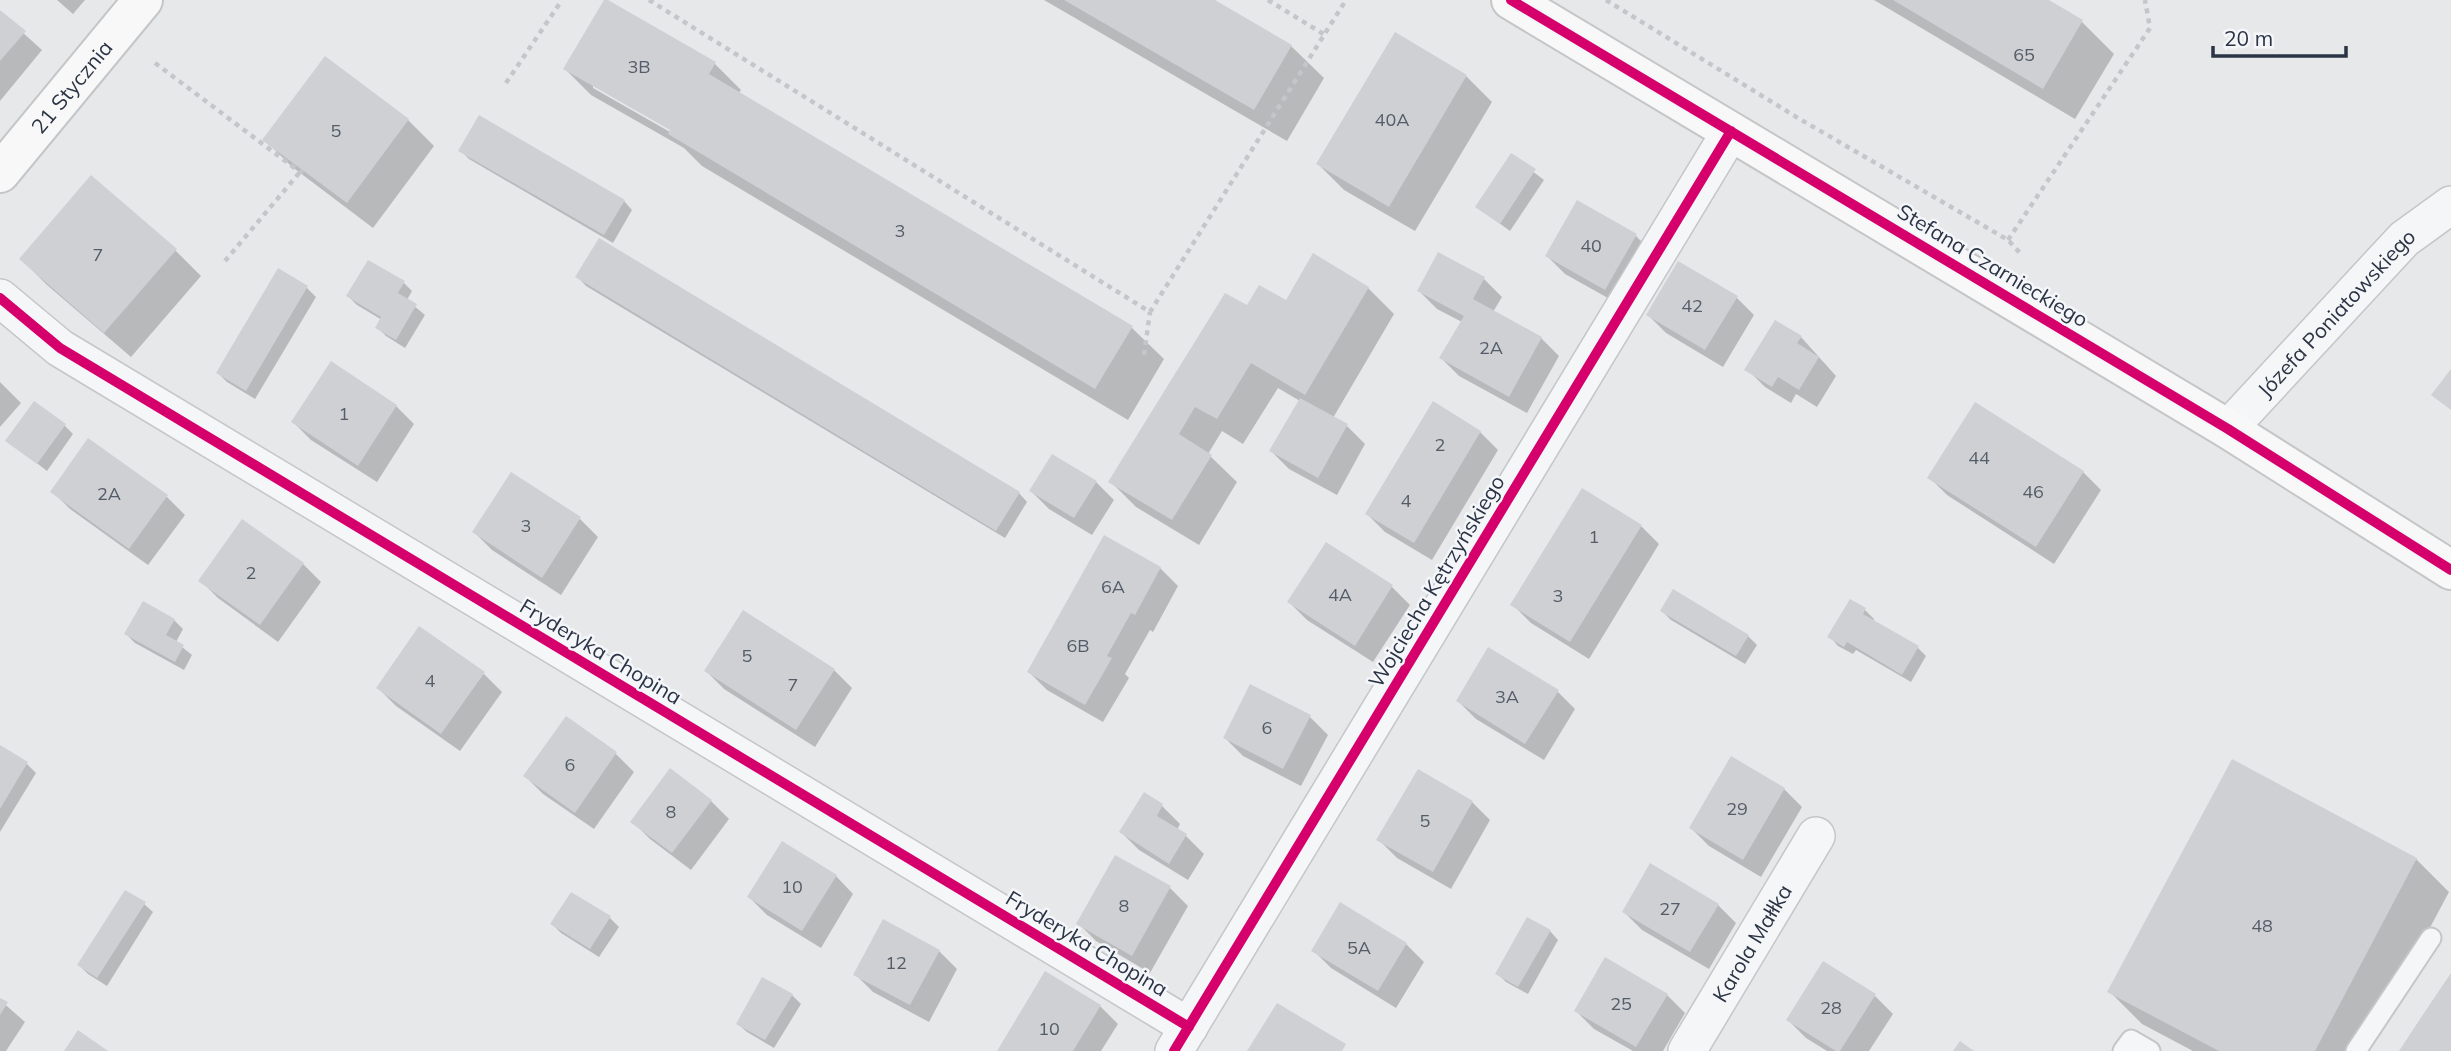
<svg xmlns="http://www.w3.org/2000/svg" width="2451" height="1051" font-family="Mulish,sans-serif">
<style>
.shadow{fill:#0003;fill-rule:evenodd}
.building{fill:#ced0d3}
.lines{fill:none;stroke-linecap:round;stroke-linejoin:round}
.lane-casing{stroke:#c4c6c8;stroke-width:23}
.street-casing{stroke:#c4c6c8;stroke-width:40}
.secondary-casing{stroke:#c4c6c8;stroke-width:42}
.path{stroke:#c5c6ca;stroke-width:4.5;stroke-dasharray:5 5;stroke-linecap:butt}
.lane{stroke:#f5f6f7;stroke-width:19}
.street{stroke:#f5f6f7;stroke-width:37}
.secondary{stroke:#f8f8f8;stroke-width:38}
.cycleway-casing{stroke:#f4f6f9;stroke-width:15}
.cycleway{stroke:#d6006c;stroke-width:10}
.labels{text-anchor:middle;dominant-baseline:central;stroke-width:5;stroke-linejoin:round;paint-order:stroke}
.number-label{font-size:18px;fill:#545c69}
.street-label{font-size:21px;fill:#2b3445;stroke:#f4f6f9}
</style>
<rect width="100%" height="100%" fill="#e6e8ea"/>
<path class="shadow" d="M57,0H85L73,14Z
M1044,0H1212L1291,46L1324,78L1287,141Z
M1874,0H2045L2082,22L2114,54L2075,119Z
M0,12L42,50L0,101Z
M325,58L408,120L434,146L373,228L291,166L265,140Z
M715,64L741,90L738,94L1131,327L1164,359L1128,420L702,166L684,148L591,95L565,69ZM593,84L679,133L677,136L593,88Z
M1466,76L1492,102L1415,231L1344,190L1318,164Z
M460,150L624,201L632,210L613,243L469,159Z
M1511,155L1544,180L1510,231L1477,207Z
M1636,236L1654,254L1624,307L1565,274L1547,256Z
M175,250L201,276L131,357L47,285L21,259Z
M279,271L307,288L316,297L255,399L227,382L218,373Z
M578,277L1019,493L1027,502L1005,538L586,286Z
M1484,279L1502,297L1493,312L1541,338L1559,356L1527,413L1459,376L1441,358L1462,322L1437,309L1419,291Z
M404,283L412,291L407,300L425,315L405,348L386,336L378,328L382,320L357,305L348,296Z
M1368,288L1394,314L1333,418L1347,426L1365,444L1337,495L1289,469L1271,451L1300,401L1278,388L1243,444L1222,431L1208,454L1237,482L1199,545L1136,507L1110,481L1248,308Z
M1736,297L1754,315L1723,367L1666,333L1648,315Z
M1801,337L1836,376L1817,407L1796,394L1791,403L1765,387L1747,369Z
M0,382L21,403L0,427Z
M1433,404L1480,432L1498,450L1432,560L1385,532L1367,514Z
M396,406L414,424L377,482L311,440L293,422Z
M64,425L73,434L47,471L7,440Z
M2083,472L2101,490L2054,564L1947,495L1929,477Z
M511,474L580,519L598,537L561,595L492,550L474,532Z
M1096,482L1114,500L1092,535L1049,509L1031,491Z
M52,491L167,497L185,515L148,565L70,509Z
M1641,526L1659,544L1589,659L1531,623L1513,605Z
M1104,538L1160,568L1178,586L1153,632L1150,630L1125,674L1129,678L1103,722L1047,690L1029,672Z
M1326,545L1392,587L1410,605L1373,662L1307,620L1289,602Z
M303,564L321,582L278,642L218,598L200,580Z
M1851,601L1865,610L1874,619L1873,621L1918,648L1926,656L1911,682L1856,650L1853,654L1838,646L1830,637Z
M1662,611L1748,636L1757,645L1745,664L1671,620Z
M174,620L183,629L176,642L192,655L184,670L135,643L126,634Z
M834,670L852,688L815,747L724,689L706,671Z
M484,674L502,692L460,751L396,706L378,688Z
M1557,691L1575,709L1544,760L1476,719L1458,701Z
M1310,717L1328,735L1301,786L1243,756L1225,738Z
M566,718L616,754L634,772L594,829L543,794L525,776Z
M0,747L27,764L36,773L0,832Z
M2232,762L2416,859L2449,892L2364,1051H2193L2142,1024L2110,992Z
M1418,771L1472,802L1490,820L1451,889L1397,858L1379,840Z
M1784,789L1802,807L1761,877L1709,846L1691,828Z
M1144,795L1162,806L1180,824L1177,830L1186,836L1204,854L1188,880L1139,850L1121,832Z
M711,801L729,819L691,870L650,839L632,821Z
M836,876L853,894L821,948L767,915L749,897Z
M1170,888L1188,906L1150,973L1096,941L1078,923Z
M144,904L153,912L107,986L88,974L79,965Z
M1718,905L1736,923L1709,969L1642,930L1624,912Z
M610,918L619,927L599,957L561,933L552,924Z
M1550,931L1558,940L1528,994L1506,982L1497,973Z
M1406,944L1424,962L1396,1008L1331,968L1313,950Z
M939,951L957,969L929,1022L873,992L855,974Z
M792,995L801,1004L774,1048L747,1032L738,1024Z
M1667,995L1685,1013L1663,1051H1633L1594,1029L1576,1011Z
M1875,996L1893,1014L1869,1051H1827L1806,1038L1788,1020Z
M0,1000L25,1022L6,1051H0Z
M1100,1006L1118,1024L1101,1051H1000Z"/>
<path class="building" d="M604,0H608L716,62L709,74L1133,326L1095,389L668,134L670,130L563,69Z
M1064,0H1215L1292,45L1254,110Z
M1893,0H2049L2083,20L2043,89Z
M0,10L26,31L0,61Z
M1395,32L1467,75L1389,207L1316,164Z
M325,56L409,119L347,203L262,140Z
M479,115L625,200L604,235L458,151Z
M1511,153L1536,169L1500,224L1475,207Z
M91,175L177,249L104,333L19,259Z
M1577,200L1637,234L1605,290L1545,256Z
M599,238L1020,492L996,531L575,277Z
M1438,252L1485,277L1473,299L1542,337L1509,397L1439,358L1464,316L1417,291Z
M1313,253L1369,287L1305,395L1251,363L1217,419L1195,407L1179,434L1212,455L1172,520L1108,482L1225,293L1247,305L1259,285L1286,300Z
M368,260L405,281L398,293L417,304L396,340L375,328L381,317L346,296Z
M1678,261L1738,296L1705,350L1646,315Z
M278,268L308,286L246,391L216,373Z
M1775,320L1802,336L1797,343L1819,357L1799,390L1778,377L1772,387L1744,370Z
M331,361L397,405L358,466L291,422Z
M2451,369V410L2431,395Z
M1300,398L1348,424L1318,478L1269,451Z
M34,401L66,424L37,464L5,441Z
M1433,401L1481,431L1414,543L1365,514Z
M1975,402L2084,471L2036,547L1927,478Z
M88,438L168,495L129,549L50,492Z
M1052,454L1097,481L1074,518L1029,491Z
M511,472L581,517L542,578L472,532Z
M1582,488L1642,525L1570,642L1510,605Z
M242,519L304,563L260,625L198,581Z
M1104,535L1161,567L1135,615L1131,613L1107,656L1112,658L1085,705L1027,672Z
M1326,542L1393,585L1355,646L1287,602Z
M1673,589L1749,635L1736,656L1660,611Z
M1850,599L1866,608L1863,614L1919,646L1902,675L1847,642L1844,647L1827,637Z
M143,601L175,619L166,635L184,645L175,662L124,634Z
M743,610L835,669L796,730L704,671Z
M419,626L485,672L441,734L376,688Z
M1488,647L1559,690L1525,744L1456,701Z
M1250,684L1311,715L1283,769L1223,738Z
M566,716L617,752L575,813L523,776Z
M0,745L28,762L0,809Z
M1731,756L1785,788L1743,860L1689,828Z
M2232,759L2417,858L2315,1051H2219L2107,992Z
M670,768L712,800L672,853L630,822Z
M1418,769L1473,801L1433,872L1376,840Z
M1144,792L1163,804L1157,816L1187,834L1169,864L1119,832Z
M782,841L837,875L802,931L747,897Z
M1115,855L1171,886L1132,956L1076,924Z
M1650,863L1719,904L1690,952L1622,912Z
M125,890L146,902L97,978L77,965Z
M571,892L611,916L590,949L550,924Z
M1340,902L1407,943L1378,991L1311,951Z
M1527,917L1551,930L1518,987L1495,974Z
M883,919L940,950L910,1005L853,975Z
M1605,957L1668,994L1636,1047L1574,1011Z
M1823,961L1876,994L1840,1051H1836L1786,1020Z
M1045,971L1101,1005L1073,1051H997Z
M2451,973V1051H2399L2424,1013Z
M762,977L793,994L765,1040L736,1024Z
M0,998L8,1002L0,1015Z
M1277,1003L1346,1044L1342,1051H1247Z
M78,1030L108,1051H64Z
M1960,1041L1974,1051H1953Z"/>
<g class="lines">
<g class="lane-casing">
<path id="lane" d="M2123,1051L2131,1040L2150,1051
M2356,1051L2431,938"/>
</g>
<g class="street-casing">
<g id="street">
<path d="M0,298L60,348L1189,1027"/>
<path id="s1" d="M2228,429L2404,239L2451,205"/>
<path d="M1174,1051L1731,131"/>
<path id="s2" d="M1687,1051L1816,836"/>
</g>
</g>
<g class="secondary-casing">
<g id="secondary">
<path d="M1511,0L2228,429L2451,570"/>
<path id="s3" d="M0,173L143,0"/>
</g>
</g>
<path class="path" d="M649,0L1150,312L1346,0
M1268,0L1325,35
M1606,0L1798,118L2008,240L2020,253
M155,63L300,172L304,171
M506,83L562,0
M2008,240L2150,28L2145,0
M225,261L300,172
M1144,355L1150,312"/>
<use href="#lane" class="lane"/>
<use href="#street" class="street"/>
<use href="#secondary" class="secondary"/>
<g class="cycleway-casing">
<path id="cycleway" d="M1511,0L2228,429L2451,570
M0,298L60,348L1189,1027
M1174,1051L1731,131"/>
</g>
<use href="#cycleway" class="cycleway"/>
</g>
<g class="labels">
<g class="number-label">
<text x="2024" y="54">65</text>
<text x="639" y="66">3B</text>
<text x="1392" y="119">40A</text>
<text x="336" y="130">5</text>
<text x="900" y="230">3</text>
<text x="1591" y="245">40</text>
<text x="98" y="254">7</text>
<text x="1692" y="305">42</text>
<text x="1491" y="347">2A</text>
<text x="344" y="413">1</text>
<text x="1440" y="444">2</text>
<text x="1979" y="457">44</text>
<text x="2033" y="491">46</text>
<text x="109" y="493">2A</text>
<text x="1406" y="500">4</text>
<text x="526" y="525">3</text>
<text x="1594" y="536">1</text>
<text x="251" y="572">2</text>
<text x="1113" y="586">6A</text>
<text x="1340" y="594">4A</text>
<text x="1558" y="595">3</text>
<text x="1078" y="645">6B</text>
<text x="747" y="655">5</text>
<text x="430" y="680">4</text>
<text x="793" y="684">7</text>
<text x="1507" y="696">3A</text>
<text x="1267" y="727">6</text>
<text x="570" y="764">6</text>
<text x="1737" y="808">29</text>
<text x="671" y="811">8</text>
<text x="1425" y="820">5</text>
<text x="792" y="886">10</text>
<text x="1124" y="905">8</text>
<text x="1670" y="908">27</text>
<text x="2262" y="925">48</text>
<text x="1359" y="947">5A</text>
<text x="896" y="962">12</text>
<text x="1621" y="1003">25</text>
<text x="1831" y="1007">28</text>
<text x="1049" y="1028">10</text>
</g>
<g class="street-label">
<text stroke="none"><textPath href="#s3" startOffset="112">21 Stycznia</textPath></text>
<text transform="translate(1993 265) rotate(31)">Stefana Czarnieckiego</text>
<text stroke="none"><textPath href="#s1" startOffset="159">Józefa Poniatowskiego</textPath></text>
<text transform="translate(1436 581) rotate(-59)">Wojciecha Kętrzyńskiego</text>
<text transform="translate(601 651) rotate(31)">Fryderyka Chopina</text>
<text transform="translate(1087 943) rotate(31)">Fryderyka Chopina</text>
<text stroke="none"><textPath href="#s2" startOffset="126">Karola Małłka</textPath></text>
</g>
</g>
<path d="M2213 46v10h133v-10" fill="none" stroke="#2b3445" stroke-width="3.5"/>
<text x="2224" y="46" font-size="21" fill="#2b3445" stroke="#f4f6f9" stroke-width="5" paint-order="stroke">20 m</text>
</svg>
